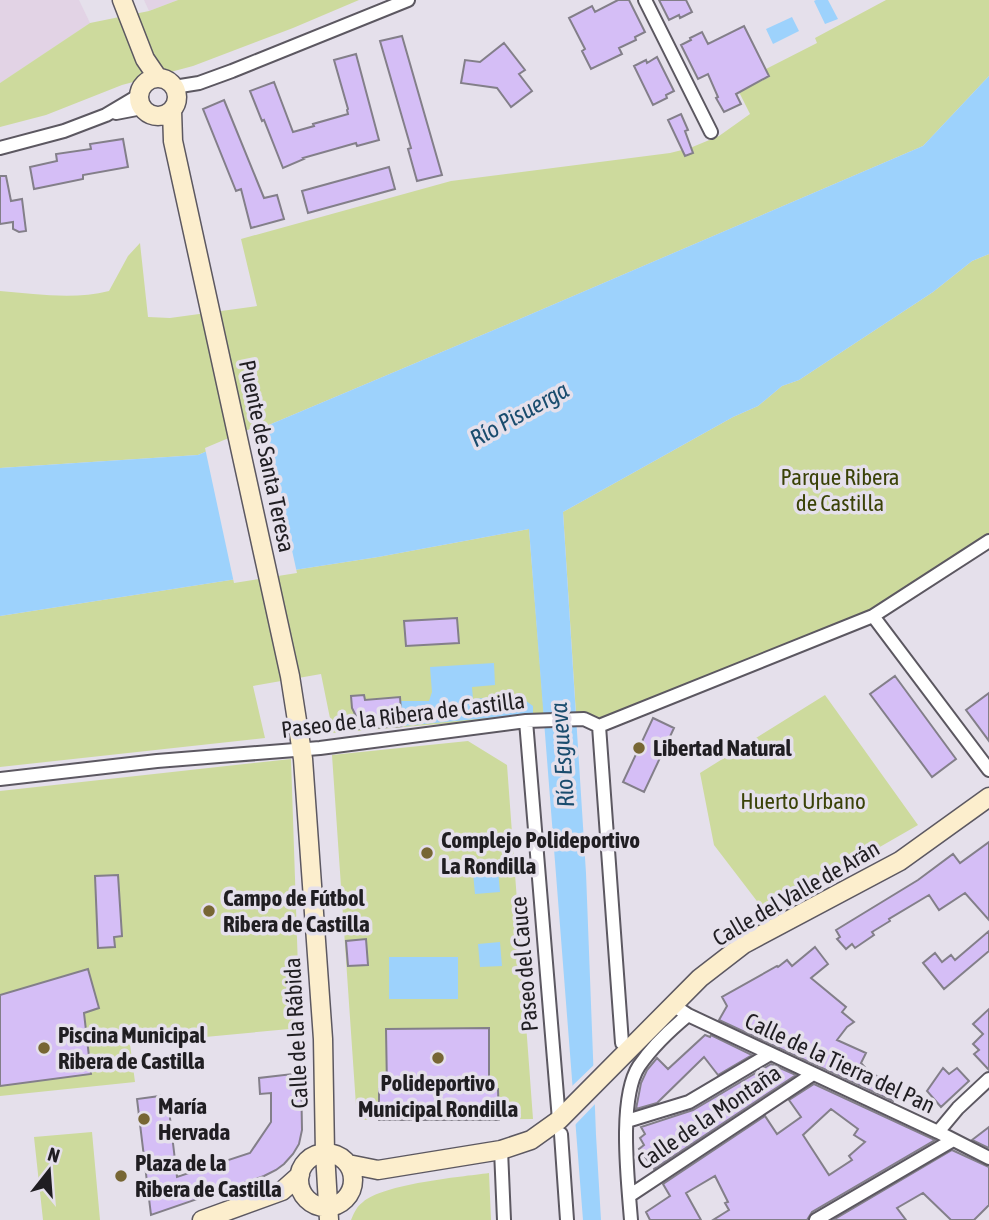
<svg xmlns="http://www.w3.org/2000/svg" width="989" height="1220" font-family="'Asap Condensed',sans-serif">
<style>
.industrial{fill:#e2d3e5}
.green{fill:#cdda9d}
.water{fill:#9dd2fc}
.pier{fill:#e5e0eb}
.building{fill:#d5bef6;stroke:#837f89;stroke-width:2;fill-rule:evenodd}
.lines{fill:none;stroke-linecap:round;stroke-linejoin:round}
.street-casing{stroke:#5c5861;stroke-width:16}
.secondary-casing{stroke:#5c5861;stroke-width:21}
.street{stroke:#fff;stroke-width:12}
.secondary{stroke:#fceecd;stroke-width:18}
.poi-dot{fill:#776634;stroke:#e5e0eb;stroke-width:2.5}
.labels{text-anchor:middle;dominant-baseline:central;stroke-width:7;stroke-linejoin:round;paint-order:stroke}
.street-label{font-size:23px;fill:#201e22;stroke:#e5e0eb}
.park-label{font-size:23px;fill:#3a4207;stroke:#e5e0eb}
.poi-label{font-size:23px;font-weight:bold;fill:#201e22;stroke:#e5e0eb;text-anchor:start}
.water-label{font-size:24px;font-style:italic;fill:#1a4c6e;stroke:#e5e0eb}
</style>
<rect width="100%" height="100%" fill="#e5e0eb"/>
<path class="industrial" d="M0,0H79L90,23L0,83Z
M144,0H178L149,11Z"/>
<path class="green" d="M178,0H359L293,28L193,66L122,85L46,115L0,127V83L90,23L149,11Z
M886,0H989V76L923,146L501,327L198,455L0,468V291C36,294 74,300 109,291L128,256L140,243L148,317L170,318L257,306L241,239L451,181L670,153L690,148L719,136L750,114L739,92L769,77L766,69L817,43L815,38Z
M989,254V535L871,611L607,718L576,714L563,512L733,417L758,406L782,386L799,380L933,292L972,261Z
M529,529L544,715L333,733L321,674L253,686L265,738L0,767V616L378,557Z
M825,695L918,825L845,867L763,909L714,845L700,773Z
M468,741L507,765L533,1119L357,1120L332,755Z
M291,759L300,1028L130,1044L135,1082L0,1096V791Z
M92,1132L100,1220H43L34,1137Z
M489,1173L491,1220H351C354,1213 357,1206 363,1202C384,1184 459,1177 489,1173Z"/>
<path class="water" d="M816,0H828L838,19L825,24L814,1Z
M792,17L799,31L773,44L766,29Z
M989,76V254L972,261L933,292L799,380L782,386L758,406L733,417L563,512L586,873L596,1135L601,1220H583L529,529L378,557L0,616V468L198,455L501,327L923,146Z
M494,663L495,685L472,687L473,699L518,695L533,706V714L402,726L400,701H429L432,692L430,667Z
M497,860L500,892L475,894L472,862Z
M500,942L502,966L480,967L478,944Z
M389,957H458V999H389Z"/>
<path class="pier" d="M264,423L297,573L234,583L205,448Z
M597,1062L598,1101L573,1127L570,1088Z"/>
<path class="building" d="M618,0H629L645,32L635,37L636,40L619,48L622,54L591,69L582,51L585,49L569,18L592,6L595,12Z
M659,0H686L692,12L680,18L679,15L669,20Z
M744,26L769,76L736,94L741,104L724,112L716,98L718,97L708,74L698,79L681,45L691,40L690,38L702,32L708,44Z
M402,36L442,175L417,181L408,149L411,148L380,41Z
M504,43L525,70L519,74L532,91L511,107L497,88L461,83L465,60L480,62Z
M356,54L379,140L357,146L356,143L303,158L304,159L283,168L264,120L262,121L250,91L274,82L293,132L314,126L313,124L348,114L347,110L348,109L334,60Z
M657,57L674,91L666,95L667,98L653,105L634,66L646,60L647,63Z
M224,100L264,198L277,195L284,219L251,228L241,189L236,191L203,109Z
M681,114L688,130L685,131L693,153L685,156L668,120Z
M123,139L128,167L83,175V179L34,189L30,167L57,161L56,154L91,149L90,144Z
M389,167L395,189L308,213L302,191Z
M0,176H6L11,201L22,199L26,231L19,232L13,229V222L0,224Z
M457,618L459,643L406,646L404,621Z
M895,676L956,759L932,777L870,694Z
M989,693V741L966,710Z
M364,695L365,700L400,697L402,726L359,729L358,720L352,708L351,696Z
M653,718L674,728L644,792L623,782Z
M989,842V920L965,893L939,910L929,895L889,919L890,921L872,932L874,935L855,948L852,944L846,949L837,939L840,937L836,930L918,880L953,854L960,863Z
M118,875L122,936L114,937L115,947L98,948L95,876Z
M989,931V951L944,989L923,963L935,953L942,962L951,955L955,960Z
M366,939L368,965L348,966L346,941Z
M815,947L828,964L811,978L846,1007L842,1012L854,1022L847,1027L837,1040L866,1053L861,1063L869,1072L884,1080L882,1084L898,1092L893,1101L719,1020L727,1006L722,997L777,966L778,967L787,960L792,966Z
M88,969L99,1008L84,1013L91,1074L0,1086V995Z
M989,1009V1070L974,1054L979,1050L973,1044L983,1034L973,1024Z
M489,1028V1090L498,1089L499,1120H379V1089L387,1088L386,1029Z
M705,1035L710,1037L711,1035L752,1055L718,1075L704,1057L657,1103L636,1109L641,1083L647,1070L657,1058L668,1069Z
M771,1064L796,1075L654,1169L639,1149L644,1145L640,1138L645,1134L641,1127L693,1110Z
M943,1068L949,1074L957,1068L969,1081L941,1107L927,1091Z
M301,1073L302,1130L299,1144L293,1154L284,1164L276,1170L264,1176L151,1215L137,1099L160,1096V1102L168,1101L177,1177L250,1153L271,1122V1093L260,1094L259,1078Z
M814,1084L935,1140L812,1212L807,1220H713L729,1210L725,1203L728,1202L715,1176L686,1193L701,1220H650L646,1212L670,1196L663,1184L765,1116L777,1134L801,1117L789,1100ZM831,1109L858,1129L854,1135L865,1142L849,1156L852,1160L829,1175L803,1135Z
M989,1127V1148L972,1140Z
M952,1150L989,1167V1205L974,1220H951L923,1193L897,1208L906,1220H833Z"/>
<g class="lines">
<g class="street-casing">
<path id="street" d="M645,0L711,132
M174,87L199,83L232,71L408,0
M116,113L142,108
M0,148L64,131L106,115L138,96
M873,616L989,770
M526,721L559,1120
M599,726L622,1043
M0,779L157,761L320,748L526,721L584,719L599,726L873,616L989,541
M673,1005L688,1015L938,1132L989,1158
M627,1121L689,1102L770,1054
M938,1132L958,1108L989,1079
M561,1134L567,1220
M501,1150L504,1220
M629,1196L813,1074
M631,1220C628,1181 618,1098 639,1066C652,1047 671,1029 688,1015
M816,1220L953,1140"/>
</g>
<g class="secondary-casing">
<path id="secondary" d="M122,0L145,59L158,78
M139 97a19 19 0 1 1 38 0a19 19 0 1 1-38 0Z
M172,110L173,141L290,676L303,759L323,1039L325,1153L329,1220
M299 1180a27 27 0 1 1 54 0a27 27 0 1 1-54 0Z
M348,1164L378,1170L501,1150L531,1140L559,1120L700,978L744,944L900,861L989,797
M202,1220L282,1191L300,1175"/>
</g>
<use href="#street" class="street"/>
<use href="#secondary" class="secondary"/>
</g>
<g class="poi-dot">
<circle cx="639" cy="748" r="7"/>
<circle cx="427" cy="853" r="7"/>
<circle cx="209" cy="911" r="7"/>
<circle cx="44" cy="1048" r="7"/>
<circle cx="438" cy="1058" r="7"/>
<circle cx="144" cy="1119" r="7"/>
<circle cx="121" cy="1176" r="7"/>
</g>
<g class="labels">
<g class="street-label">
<text transform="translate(267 456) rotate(78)">Puente de Santa Teresa</text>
<text transform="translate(403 715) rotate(-7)">Paseo de la Ribera de Castilla</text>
<text transform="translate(796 893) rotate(-30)">Calle del Valle de Arán</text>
<text transform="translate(524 964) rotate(-95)">Paseo del Cauce</text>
<text transform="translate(296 1033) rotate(-93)">Calle de la Rábida</text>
<text transform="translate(840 1063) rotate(25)">Calle de la Tierra del Pan</text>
<text transform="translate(709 1117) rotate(-34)">Calle de la Montaña</text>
</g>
<g class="park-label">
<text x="840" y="477">Parque Ribera<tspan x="840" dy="26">de Castilla</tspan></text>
<text x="803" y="801">Huerto Urbano</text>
</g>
<g class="poi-label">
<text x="653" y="748">Libertad Natural</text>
<text x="441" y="840">Complejo Polideportivo<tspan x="441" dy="26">La Rondilla</tspan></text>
<text x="223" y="898">Campo de Fútbol<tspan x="223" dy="26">Ribera de Castilla</tspan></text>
<text x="58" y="1035">Piscina Municipal<tspan x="58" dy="26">Ribera de Castilla</tspan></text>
<text x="438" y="1083" text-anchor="middle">Polideportivo<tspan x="438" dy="26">Municipal Rondilla</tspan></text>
<text x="158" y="1106">María<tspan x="158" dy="26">Hervada</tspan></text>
<text x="135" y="1163">Plaza de la<tspan x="135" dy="26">Ribera de Castilla</tspan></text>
</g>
<g class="water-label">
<text transform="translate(519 414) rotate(-29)">Río Pisuerga</text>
<text transform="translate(562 755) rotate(-94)">Río Esgueva</text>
</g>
</g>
<g transform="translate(49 1171) rotate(17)" stroke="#e5e0eb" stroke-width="5" paint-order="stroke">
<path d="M0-5L12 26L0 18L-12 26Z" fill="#201e22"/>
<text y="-10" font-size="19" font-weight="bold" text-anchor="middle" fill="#201e22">N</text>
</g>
</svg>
